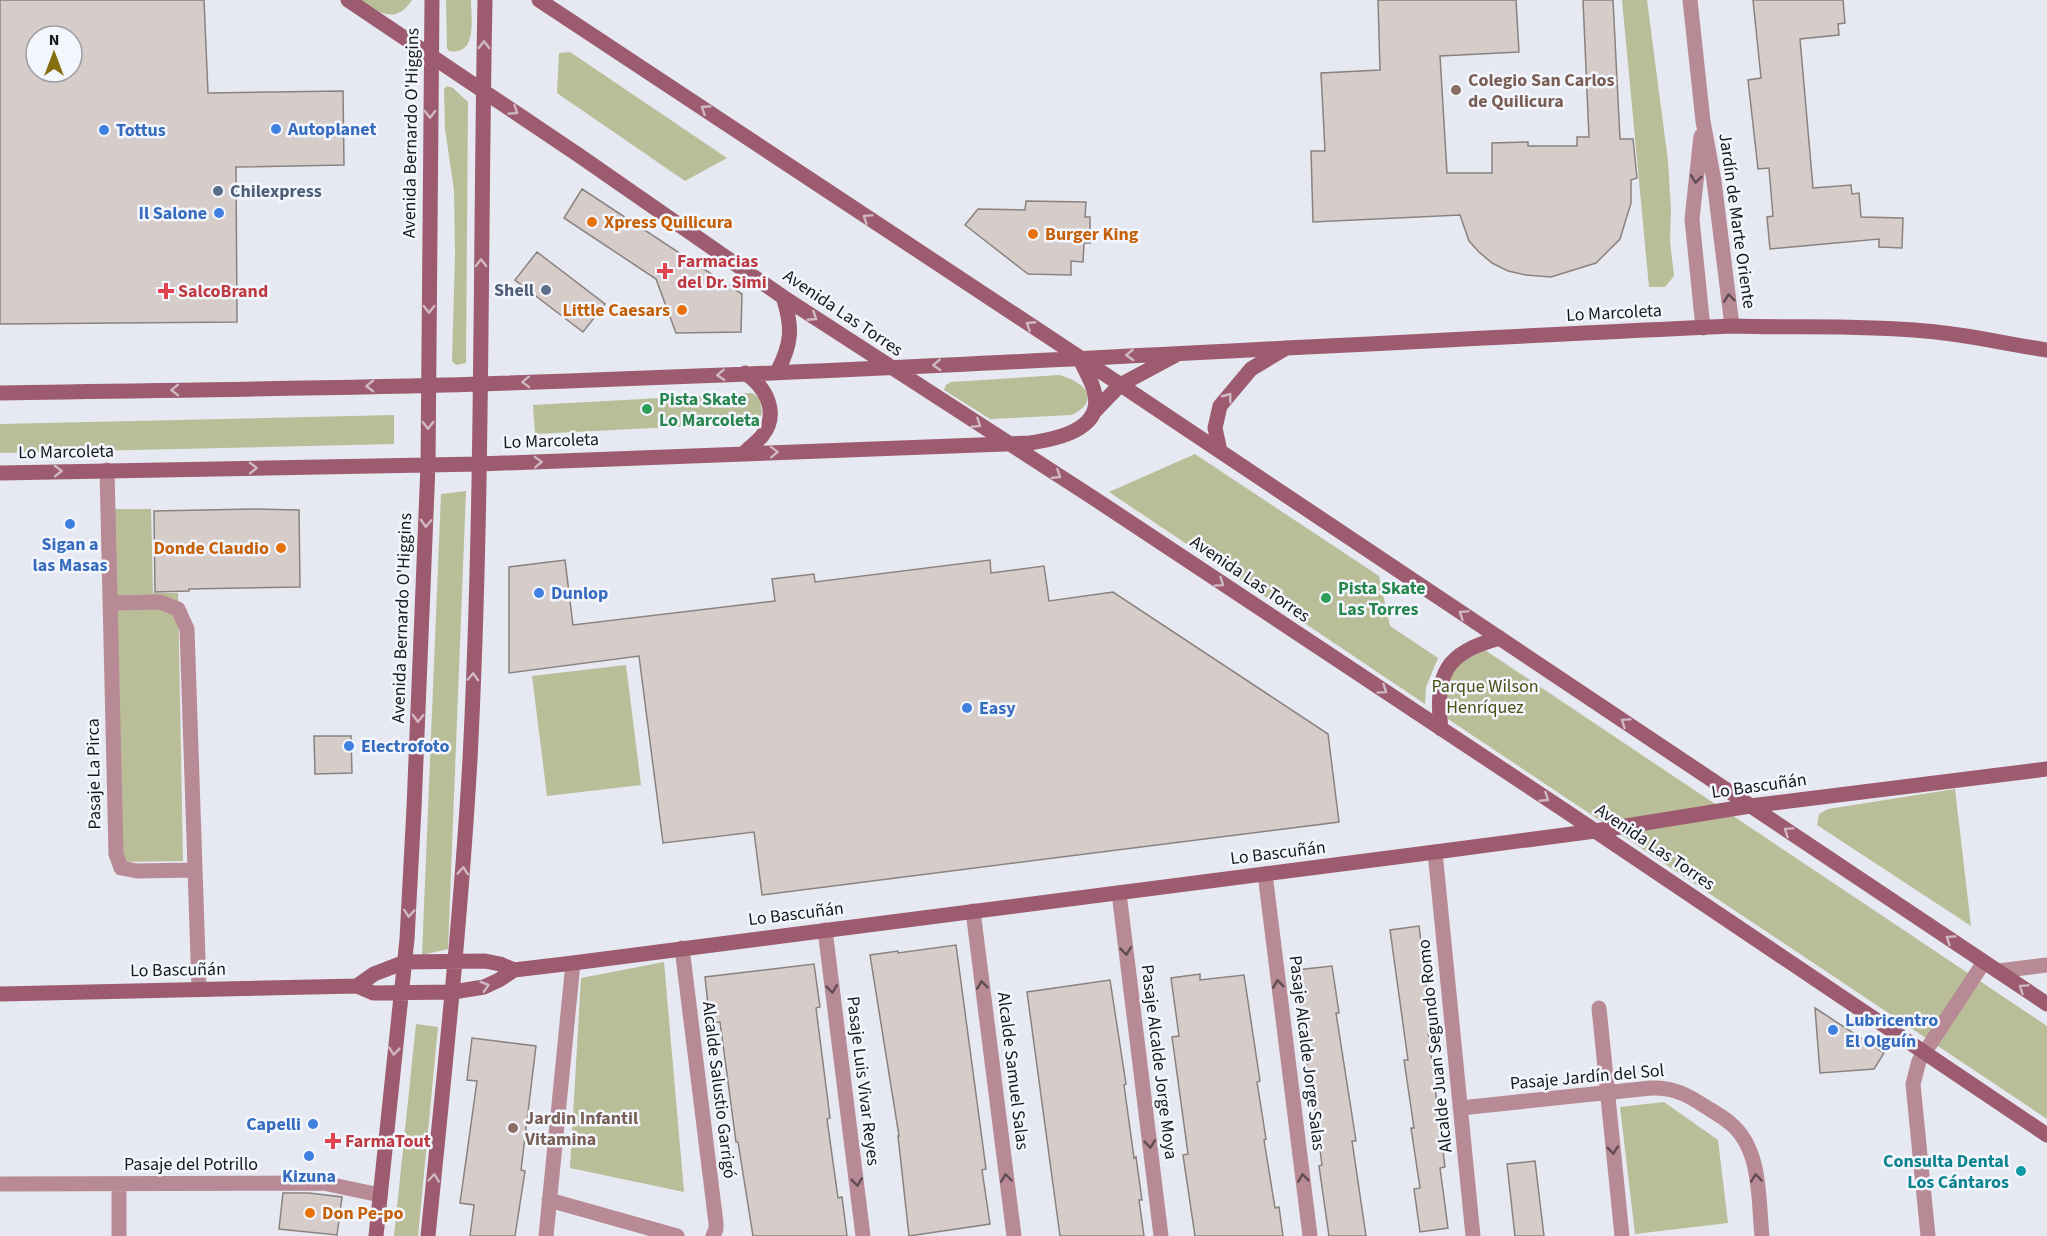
<svg xmlns="http://www.w3.org/2000/svg" width="2047" height="1236" font-family="'Source Sans 3',sans-serif">
<style>
.green{fill:#b9be98}
.building{fill:#d6cdca;stroke:#8a827f;stroke-width:1.5;fill-rule:evenodd}
.lines{fill:none;stroke-linecap:round;stroke-linejoin:round}
.street{stroke:#b88a96;stroke-width:15}
.secondary{stroke:#9d5b6f;stroke-width:15}
.oneway{stroke:#d1b8c5}
.oneway2{stroke:#604c53}
.education-dot{fill:#8d6e63;stroke:#f4f6fe;stroke-width:2}
.shop-dot{fill:#3f7fe0;stroke:#f4f6fe;stroke-width:2}
.service-dot{fill:#5c6f8a;stroke:#f4f6fe;stroke-width:2}
.food-dot{fill:#e8710a;stroke:#f4f6fe;stroke-width:2}
.health-dot{fill:#e0444e;stroke:#f4f6fe;stroke-width:2}
.leisure-dot{fill:#2e9e5b;stroke:#f4f6fe;stroke-width:2}
.culture-dot{fill:#0f9aa8;stroke:#f4f6fe;stroke-width:2}
.labels{text-anchor:middle;dominant-baseline:central;stroke-width:5;stroke-linejoin:round;paint-order:stroke}
.education-label{font-size:18px;font-weight:bold;fill:#785e54;stroke:#f4f6fe;text-anchor:start}
.shop-label{font-size:18px;font-weight:bold;fill:#366cbe;stroke:#f4f6fe;text-anchor:start}
.street-label{font-size:18px;fill:#18191c;stroke:#f4f6fe}
.service-label{font-size:18px;font-weight:bold;fill:#4e5e75;stroke:#f4f6fe;text-anchor:start}
.food-label{font-size:18px;font-weight:bold;fill:#c56008;stroke:#f4f6fe;text-anchor:start}
.health-label{font-size:18px;font-weight:bold;fill:#be3a42;stroke:#f4f6fe;text-anchor:start}
.leisure-label{font-size:18px;font-weight:bold;fill:#27864d;stroke:#f4f6fe;text-anchor:start}
.park-label{font-size:18px;fill:#4c5014;stroke:#f4f6fe}
.culture-label{font-size:18px;font-weight:bold;fill:#0d838f;stroke:#f4f6fe;text-anchor:end}
</style>
<rect width="100%" height="100%" fill="#e6e9f1"/>
<path class="green" d="M360,0H412C396,25 379,13 360,0Z
M446,0H471C471,18 478,56 449,51L447,48Z
M1622,0H1647L1668,161L1671,210L1670,241L1674,276L1665,287H1649Z
M570,52L727,158L685,181L557,93L559,53Z
M447,86L453,88L468,102L466,360V363L456,365L452,361L455,255L454,190L445,129L444,89Z
M1059,375C1083,381 1103,399 1072,415L990,419L944,390L946,385L951,382Z
M752,393L760,398L762,414L753,423L535,434L533,405Z
M394,415V444L0,453V424Z
M1195,454L1379,576L1390,626L1438,658L1426,687L1425,704L1109,492Z
M466,491L448,949L422,955L441,494Z
M113,509H151L153,593H178L183,861L121,862Z
M1485,650L2047,1026V1119L1448,719L1445,695L1455,665Z
M626,665L641,785L547,796L532,676Z
M1955,789L1971,926L1817,825L1819,814L1828,809Z
M664,962L684,1192L570,1168L581,978Z
M416,1024L438,1027L418,1236H394Z
M1664,1102L1718,1140L1728,1223L1635,1234L1620,1107Z"/>
<path class="building" d="M0,0H204L208,93L343,91L344,165L236,167L237,322L0,324ZM36,36H72V72H36Z
M1378,0H1516L1519,52L1440,56L1447,173H1492V143L1528,142V146H1577V137H1589L1583,0H1613L1620,139H1633L1637,178L1631,180V203L1620,239L1596,263L1551,277L1526,275L1508,271L1492,263L1479,252L1469,241L1460,215L1313,222L1311,151H1325L1321,73L1380,70Z
M1753,0H1843L1845,23L1838,24L1839,35L1800,39L1813,188L1851,185L1852,194L1859,193L1861,217L1903,218L1902,248L1879,247V239L1770,249L1767,217L1773,216L1769,168L1758,169L1748,80L1761,78Z
M582,189L742,294L741,332L676,333L656,279L564,218Z
M1026,201L1086,202L1085,217H1090V243H1084L1083,262L1071,261V275L1028,274L965,225L978,209L1025,210Z
M537,252L605,304L583,332L515,280Z
M254,509L299,510L300,587L189,589V591L155,592L154,511Z
M565,560L573,625L775,601L772,579L814,574L815,582L990,560L991,573L1044,566L1049,601L1113,592L1328,734L1339,822L762,895L754,832L663,843L639,656L509,673V567Z
M314,736H351L352,773L315,774Z
M1419,926L1432,1031H1428L1445,1167L1440,1168L1448,1228L1420,1232L1414,1189L1420,1188L1411,1128H1414L1404,1060H1408L1390,930Z
M956,945L986,1169L982,1170L990,1224L909,1236L898,1136H899L870,955L898,951V953Z
M814,964L820,1007L816,1008L830,1118L827,1119L838,1198L842,1197L847,1236H753L738,1142H736L720,1022L710,1023L705,977Z
M1332,966L1339,1013H1336L1356,1141H1352L1366,1236H1329L1319,1166L1322,1165L1311,1081H1309L1296,970Z
M1200,974V980L1244,975L1260,1081L1257,1082L1266,1139L1264,1140L1275,1208L1279,1207L1283,1236H1195L1183,1155L1188,1154L1172,1037L1179,1036L1171,978Z
M1110,980L1126,1084L1124,1085L1134,1158L1136,1157L1142,1200H1139L1144,1236H1060L1027,992Z
M1815,1008L1884,1053L1874,1069L1820,1073Z
M472,1038L536,1046L521,1170L525,1171L515,1236H470L474,1205L460,1203L477,1081L467,1080Z
M1535,1161L1544,1236H1515L1507,1164Z
M283,1193H309L342,1197L337,1235L279,1229Z"/>
<g class="lines">
<path class="street" d="M1690,0L1703,121L1714,181L1732,326
M1701,136L1692,219L1703,328
M107,470L116,854L121,868L137,871L195,870
M110,603L160,602L178,609L187,629L199,988
M1435,852L1473,1236
M1265,874L1310,1236
M1119,893L1161,1236
M973,911L1014,1236
M825,930L863,1236
M682,948L716,1223V1229L713,1236
M1998,971L2047,965
M1599,1008L1622,1236
M1460,1108L1651,1088C1673,1087 1688,1095 1706,1107C1714,1112 1723,1117 1730,1123C1762,1149 1758,1199 1762,1236
M0,1184L323,1183L380,1195
M549,1200L677,1236
M119,1236V1184
M546,1236L573,963
M1928,1236L1913,1084L1919,1061L1984,962"/>
<path class="secondary" d="M348,0L577,154L783,297L1095,499L1564,810L2047,1135
M539,0L1079,357L2047,1004
M777,372C792,344 793,327 783,297
M0,393C160,390 320,389 479,384C897,371 1315,345 1732,326C1797,328 1861,325 1925,331C1966,334 2006,344 2047,350
M1094,412L1120,385L1176,355
M1220,451L1215,428L1220,406L1251,369L1286,348
M744,453C750,447 757,442 762,436C780,413 766,387 745,373
M0,473L479,464L1030,443C1056,439 1102,430 1095,395C1093,382 1085,371 1080,359
M1441,729C1435,673 1445,653 1500,638
M357,986L374,974L405,962L485,961L500,964L514,970L573,963L1435,852L1595,831L1750,806L2047,769
M0,994L357,986L373,993L453,992L484,987L499,980L514,970
M376,1236L407,939L414,808L428,465L432,0
M428,1236C444,1077 461,918 470,759C483,506 480,253 485,0"/>
</g>
<defs><path id="oneway-chevron" d="M-2-3.5L2.5 0L-2 3.5" fill="none" stroke-width="1.6" stroke-linecap="round" stroke-linejoin="round" transform="scale(1.5)"/></defs>
<g class="oneway">
<use href="#oneway-chevron" transform="translate(484 45) rotate(-89)"/>
<use href="#oneway-chevron" transform="translate(705 109) rotate(-147)"/>
<use href="#oneway-chevron" transform="translate(514 111) rotate(34)"/>
<use href="#oneway-chevron" transform="translate(430 114) rotate(90)"/>
<use href="#oneway-chevron" transform="translate(867 218) rotate(-146)"/>
<use href="#oneway-chevron" transform="translate(481 263) rotate(-90)"/>
<use href="#oneway-chevron" transform="translate(429 309) rotate(90)"/>
<use href="#oneway-chevron" transform="translate(813 317) rotate(33)"/>
<use href="#oneway-chevron" transform="translate(1030 325) rotate(-147)"/>
<use href="#oneway-chevron" transform="translate(1130 355) rotate(177)"/>
<use href="#oneway-chevron" transform="translate(937 365) rotate(177)"/>
<use href="#oneway-chevron" transform="translate(721 375) rotate(177)"/>
<use href="#oneway-chevron" transform="translate(526 382) rotate(178)"/>
<use href="#oneway-chevron" transform="translate(370 386) rotate(179)"/>
<use href="#oneway-chevron" transform="translate(175 390) rotate(179)"/>
<use href="#oneway-chevron" transform="translate(1228 397) rotate(-53)"/>
<use href="#oneway-chevron" transform="translate(977 424) rotate(33)"/>
<use href="#oneway-chevron" transform="translate(428 425) rotate(90)"/>
<use href="#oneway-chevron" transform="translate(774 452) rotate(-2)"/>
<use href="#oneway-chevron" transform="translate(538 462) rotate(-2)"/>
<use href="#oneway-chevron" transform="translate(253 468) rotate(-1)"/>
<use href="#oneway-chevron" transform="translate(58 471) rotate(-1)"/>
<use href="#oneway-chevron" transform="translate(1057 475) rotate(32)"/>
<use href="#oneway-chevron" transform="translate(426 523) rotate(92)"/>
<use href="#oneway-chevron" transform="translate(1220 583) rotate(34)"/>
<use href="#oneway-chevron" transform="translate(1463 614) rotate(-146)"/>
<use href="#oneway-chevron" transform="translate(473 677) rotate(-88)"/>
<use href="#oneway-chevron" transform="translate(1383 690) rotate(34)"/>
<use href="#oneway-chevron" transform="translate(418 718) rotate(92)"/>
<use href="#oneway-chevron" transform="translate(1625 722) rotate(-146)"/>
<use href="#oneway-chevron" transform="translate(1545 798) rotate(33)"/>
<use href="#oneway-chevron" transform="translate(1788 831) rotate(-146)"/>
<use href="#oneway-chevron" transform="translate(463 871) rotate(-86)"/>
<use href="#oneway-chevron" transform="translate(409 913) rotate(94)"/>
<use href="#oneway-chevron" transform="translate(1950 939) rotate(-146)"/>
<use href="#oneway-chevron" transform="translate(485 986) rotate(-18)"/>
<use href="#oneway-chevron" transform="translate(2023 988) rotate(-146)"/>
<use href="#oneway-chevron" transform="translate(394 1051) rotate(96)"/>
<use href="#oneway-chevron" transform="translate(434 1178) rotate(-84)"/>
</g>
<g class="oneway2">
<use href="#oneway-chevron" transform="translate(1696 179) rotate(97)"/>
<use href="#oneway-chevron" transform="translate(1729 298) rotate(-97)"/>
<use href="#oneway-chevron" transform="translate(1126 951) rotate(83)"/>
<use href="#oneway-chevron" transform="translate(1278 984) rotate(-97)"/>
<use href="#oneway-chevron" transform="translate(982 985) rotate(-97)"/>
<use href="#oneway-chevron" transform="translate(832 989) rotate(83)"/>
<use href="#oneway-chevron" transform="translate(1150 1144) rotate(83)"/>
<use href="#oneway-chevron" transform="translate(1613 1150) rotate(84)"/>
<use href="#oneway-chevron" transform="translate(1006 1178) rotate(-97)"/>
<use href="#oneway-chevron" transform="translate(1303 1178) rotate(-97)"/>
<use href="#oneway-chevron" transform="translate(1756 1178) rotate(-96)"/>
<use href="#oneway-chevron" transform="translate(857 1182) rotate(83)"/>
</g>
<g class="education-dot">
<circle cx="1456" cy="90" r="6"/>
<circle cx="513" cy="1128" r="6"/>
</g>
<g class="shop-dot">
<circle cx="276" cy="129" r="6"/>
<circle cx="104" cy="130" r="6"/>
<circle cx="219" cy="213" r="6"/>
<circle cx="70" cy="524" r="6"/>
<circle cx="539" cy="593" r="6"/>
<circle cx="967" cy="708" r="6"/>
<circle cx="349" cy="746" r="6"/>
<circle cx="1833" cy="1030" r="6"/>
<circle cx="313" cy="1124" r="6"/>
<circle cx="309" cy="1156" r="6"/>
</g>
<g class="service-dot">
<circle cx="218" cy="191" r="6"/>
<circle cx="546" cy="290" r="6"/>
</g>
<g class="food-dot">
<circle cx="592" cy="222" r="6"/>
<circle cx="1033" cy="234" r="6"/>
<circle cx="682" cy="310" r="6"/>
<circle cx="281" cy="548" r="6"/>
<circle cx="310" cy="1213" r="6"/>
</g>
<g class="health-dot">
<path d="M662 262h6v6h6v6h-6v6h-6v-6h-6v-6h6z"/>
<path d="M163 282h6v6h6v6h-6v6h-6v-6h-6v-6h6z"/>
<path d="M330 1132h6v6h6v6h-6v6h-6v-6h-6v-6h6z"/>
</g>
<g class="leisure-dot">
<circle cx="647" cy="409" r="6"/>
<circle cx="1326" cy="598" r="6"/>
</g>
<circle class="culture-dot" cx="2021" cy="1171" r="6"/>
<g class="labels">
<g class="education-label">
<text x="1468" y="80">Colegio San Carlos<tspan x="1468" dy="21">de Quilicura</tspan></text>
<text x="525" y="1118">Jardin Infantil<tspan x="525" dy="21">Vitamina</tspan></text>
</g>
<g class="shop-label">
<text x="288" y="129">Autoplanet</text>
<text x="116" y="130">Tottus</text>
<text x="207" y="213" text-anchor="end">Il Salone</text>
<text x="70" y="544" text-anchor="middle">Sigan a<tspan x="70" dy="21">las Masas</tspan></text>
<text x="551" y="593">Dunlop</text>
<text x="979" y="708">Easy</text>
<text x="361" y="746">Electrofoto</text>
<text x="1845" y="1020">Lubricentro<tspan x="1845" dy="21">El Olguín</tspan></text>
<text x="301" y="1124" text-anchor="end">Capelli</text>
<text x="309" y="1176" text-anchor="middle">Kizuna</text>
</g>
<g class="street-label">
<text transform="translate(411 133) rotate(-89)">Avenida Bernardo O'Higgins</text>
<text transform="translate(1737 221) rotate(82)">Jardín de Marte Oriente</text>
<text transform="translate(843 313) rotate(34)">Avenida Las Torres</text>
<text transform="translate(1614 313) rotate(-3)">Lo Marcoleta</text>
<text transform="translate(551 441) rotate(-2)">Lo Marcoleta</text>
<text transform="translate(66 452) rotate(-1)">Lo Marcoleta</text>
<text transform="translate(1250 579) rotate(34)">Avenida Las Torres</text>
<text transform="translate(402 618) rotate(-88)">Avenida Bernardo O'Higgins</text>
<text transform="translate(94 774) rotate(-91)">Pasaje La Pirca</text>
<text transform="translate(1759 786) rotate(-8)">Lo Bascuñán</text>
<text transform="translate(1655 847) rotate(34)">Avenida Las Torres</text>
<text transform="translate(1278 853) rotate(-7)">Lo Bascuñán</text>
<text transform="translate(796 914) rotate(-7)">Lo Bascuñán</text>
<text transform="translate(178 970) rotate(-1)">Lo Bascuñán</text>
<text transform="translate(1435 1046) rotate(-96)">Alcalde Juan Segundo Romo</text>
<text transform="translate(1307 1053) rotate(83)">Pasaje Alcalde Jorge Salas</text>
<text transform="translate(1159 1062) rotate(83)">Pasaje Alcalde Jorge Moya</text>
<text transform="translate(1013 1071) rotate(83)">Alcalde Samuel Salas</text>
<text transform="translate(1587 1077) rotate(-5)">Pasaje Jardín del Sol</text>
<text transform="translate(863 1081) rotate(83)">Pasaje Luis Vivar Reyes</text>
<text transform="translate(719 1090) rotate(83)">Alcalde Salustio Garrigó</text>
<text x="191" y="1164">Pasaje del Potrillo</text>
</g>
<g class="service-label">
<text x="230" y="191">Chilexpress</text>
<text x="534" y="290" text-anchor="end">Shell</text>
</g>
<g class="food-label">
<text x="604" y="222">Xpress Quilicura</text>
<text x="1045" y="234">Burger King</text>
<text x="670" y="310" text-anchor="end">Little Caesars</text>
<text x="269" y="548" text-anchor="end">Donde Claudio</text>
<text x="322" y="1213">Don Pe-po</text>
</g>
<g class="health-label">
<text x="677" y="261">Farmacias<tspan x="677" dy="21">del Dr. Simi</tspan></text>
<text x="178" y="291">SalcoBrand</text>
<text x="345" y="1141">FarmaTout</text>
</g>
<g class="leisure-label">
<text x="659" y="399">Pista Skate<tspan x="659" dy="21">Lo Marcoleta</tspan></text>
<text x="1338" y="588">Pista Skate<tspan x="1338" dy="21">Las Torres</tspan></text>
</g>
<g class="park-label">
<text x="1485" y="686">Parque Wilson<tspan x="1485" dy="21">Henríquez</tspan></text>
</g>
<g class="culture-label">
<text x="2009" y="1161">Consulta Dental<tspan x="2009" dy="21">Los Cántaros</tspan></text>
</g>
</g>
<g transform="translate(54 54)"><circle r="28" fill="#f4f6fe" stroke="#9c9ea4" stroke-width="1.5"/>
<path d="M0-4.5L10 22L0 15L-10 22Z" fill="#836f0e"/>
<text y="-9" font-size="16" font-weight="bold" text-anchor="middle" fill="#18191c">N</text>
</g>
</svg>
